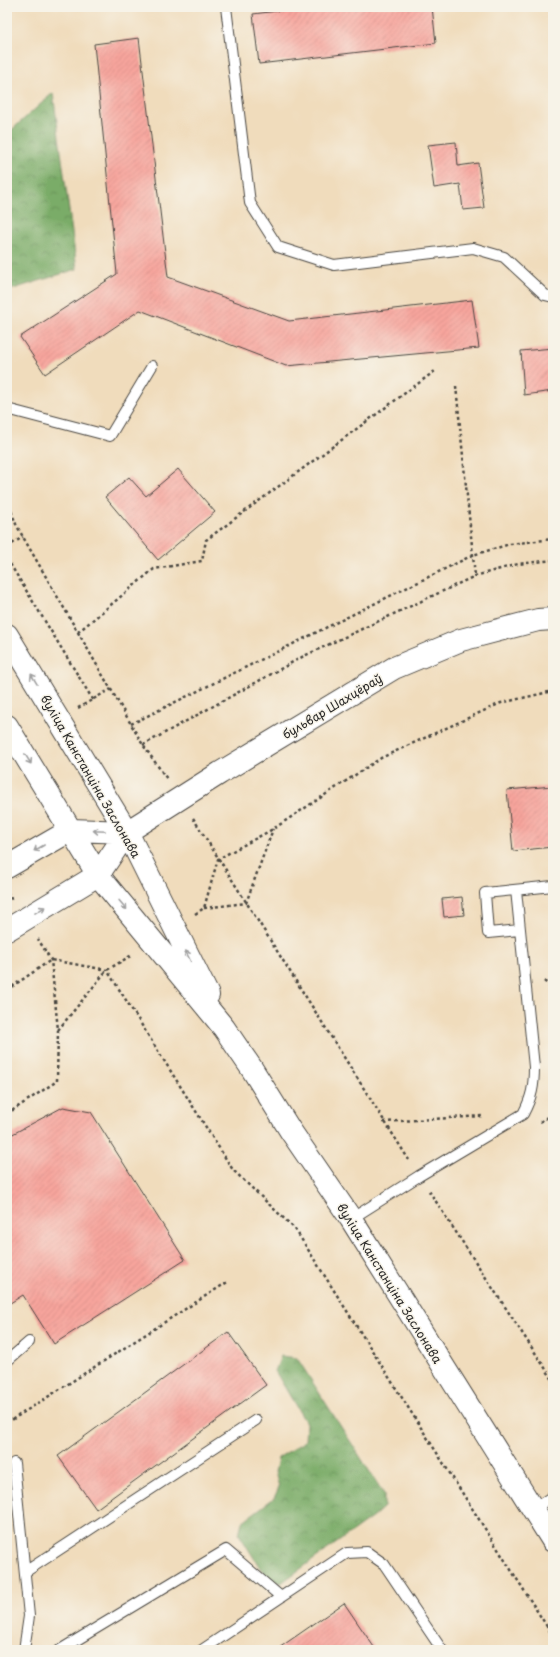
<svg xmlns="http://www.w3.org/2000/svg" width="560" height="1657" font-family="'Playpen Sans',sans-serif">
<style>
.forest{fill:url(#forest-crowns);stroke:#526c49}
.building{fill:url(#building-hatch)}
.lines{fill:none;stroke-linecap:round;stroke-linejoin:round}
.lane-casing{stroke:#494641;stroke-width:12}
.secondary-casing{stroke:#494641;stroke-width:24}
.path{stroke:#494641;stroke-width:2.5;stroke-dasharray:3 3;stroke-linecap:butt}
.lane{stroke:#fff;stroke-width:10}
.secondary{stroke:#fff;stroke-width:22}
.oneway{stroke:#a0a0a0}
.labels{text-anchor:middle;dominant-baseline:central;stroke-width:3;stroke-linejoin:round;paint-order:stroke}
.street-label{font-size:12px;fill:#2b2b2b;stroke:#f7f3e8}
</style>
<defs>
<pattern id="forest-crowns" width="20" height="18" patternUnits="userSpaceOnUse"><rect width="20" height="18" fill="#7aac67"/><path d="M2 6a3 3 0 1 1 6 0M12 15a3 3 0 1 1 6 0" fill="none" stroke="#648c55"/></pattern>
<pattern id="building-hatch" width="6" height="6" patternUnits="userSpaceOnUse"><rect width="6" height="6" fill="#f7a49c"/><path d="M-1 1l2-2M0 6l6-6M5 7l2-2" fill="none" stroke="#d48d87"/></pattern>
</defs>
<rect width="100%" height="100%" fill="#f7f3e8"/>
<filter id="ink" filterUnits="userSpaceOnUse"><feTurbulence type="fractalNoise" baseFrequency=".025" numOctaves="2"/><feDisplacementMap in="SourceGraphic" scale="8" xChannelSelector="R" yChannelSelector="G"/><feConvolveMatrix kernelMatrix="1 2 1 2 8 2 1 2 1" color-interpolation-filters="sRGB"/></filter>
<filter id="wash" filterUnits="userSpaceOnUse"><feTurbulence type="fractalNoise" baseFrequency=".012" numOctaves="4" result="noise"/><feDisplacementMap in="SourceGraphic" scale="16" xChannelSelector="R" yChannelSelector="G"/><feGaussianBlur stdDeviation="0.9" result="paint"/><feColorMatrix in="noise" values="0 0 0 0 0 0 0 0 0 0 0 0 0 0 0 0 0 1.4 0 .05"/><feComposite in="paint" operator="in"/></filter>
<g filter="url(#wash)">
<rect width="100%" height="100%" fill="#f0dcbc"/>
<path class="forest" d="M53,93L77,269L7,291V134Z
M281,1356L297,1358L384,1494V1507L373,1517L281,1583L267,1579L239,1534L242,1522L274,1498L279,1487L275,1472L278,1458L305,1441L306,1423L275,1371Z"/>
<g id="blocks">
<path class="building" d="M310,7H432L436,43L259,64L253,14Z
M139,38L168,277L289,321L472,300L479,348L286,366L140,310L45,374L20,337L117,274L94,44Z
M456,142L458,166L478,163L484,208L463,210L460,184L434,188L428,145Z
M553,348V391L524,395L521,351Z
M178,469L215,512L158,560L105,497L129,477L146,496Z
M553,786V847L513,851L507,790Z
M462,897L464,915L444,917L442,899Z
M63,1107L91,1112L185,1260L54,1344L23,1295L7,1305V1137Z
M228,1332L266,1385L96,1509L58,1456Z
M344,1603L376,1650H276Z"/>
</g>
</g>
<g filter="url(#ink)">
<use href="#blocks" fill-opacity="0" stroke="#494641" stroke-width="1"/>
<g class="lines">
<g class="lane-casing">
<path id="lane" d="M226,7L250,203L278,247L334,265L473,248L504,257L545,295L553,297
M7,409L110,436L152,366
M520,930L488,933L485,893L553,886
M351,1219L419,1176L523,1114C532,1097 534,1086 534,1067L516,890
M7,1361L29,1342
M14,1463L29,1616L24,1650
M532,1510L553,1496
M25,1572L256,1420
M60,1650L226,1550L281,1597
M202,1650L347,1553L367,1552L384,1564L442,1650"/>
</g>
<g class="secondary-casing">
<path id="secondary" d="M7,635L127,832L208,995
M7,726L98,875L224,1028L252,1069L290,1130L351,1219L553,1541
M7,867L71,830L127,832
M7,930L98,875L127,832L220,773L394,668L461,640L538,620L553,619"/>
</g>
<path class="path" d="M456,386L475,576
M7,500L16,524L23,537L143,745L167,779
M7,547L23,537
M7,559L93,700
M78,632L154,569L202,561L206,540L435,371
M78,708L111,689
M131,724L473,555L510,544L553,539
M143,745L302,657L475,576L518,564L553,560
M193,818L409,1160
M7,892L12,900
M204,908L246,903L273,829
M195,914L204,908L218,859L273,829L381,758L501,703L553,691
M544,981L553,989
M7,990L51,960L107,970L233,1170L295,1229L553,1636
M58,1030L107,970L132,955
M7,1114L57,1081L58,1030L51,960L38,939
M383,1122L483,1116
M540,1122L553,1114
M429,1191L553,1380
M7,1423L229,1281"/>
<use href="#lane" class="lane"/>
<use href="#secondary" class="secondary"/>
</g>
<defs><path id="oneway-shaft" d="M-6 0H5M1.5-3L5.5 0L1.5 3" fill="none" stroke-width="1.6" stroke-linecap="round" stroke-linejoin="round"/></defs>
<g class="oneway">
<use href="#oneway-shaft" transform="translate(34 679) rotate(-121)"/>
<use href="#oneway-shaft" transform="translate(28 759) rotate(58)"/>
<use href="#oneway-shaft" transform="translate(99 831) rotate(-177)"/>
<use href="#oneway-shaft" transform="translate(39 848) rotate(150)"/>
<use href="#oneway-shaft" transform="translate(123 905) rotate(50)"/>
<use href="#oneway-shaft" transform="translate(40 910) rotate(-32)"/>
<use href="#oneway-shaft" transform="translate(188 956) rotate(-116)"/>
</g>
</g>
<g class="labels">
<g class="street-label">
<text transform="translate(332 706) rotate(-31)">бульвар Шахцёраў</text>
<text transform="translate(91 776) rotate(60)">вуліца Канстанціна Заслонава</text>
<text transform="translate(390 1283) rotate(58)">вуліца Канстанціна Заслонава</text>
</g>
</g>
<rect width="560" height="1657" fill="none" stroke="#f7f3e8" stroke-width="24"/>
</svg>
